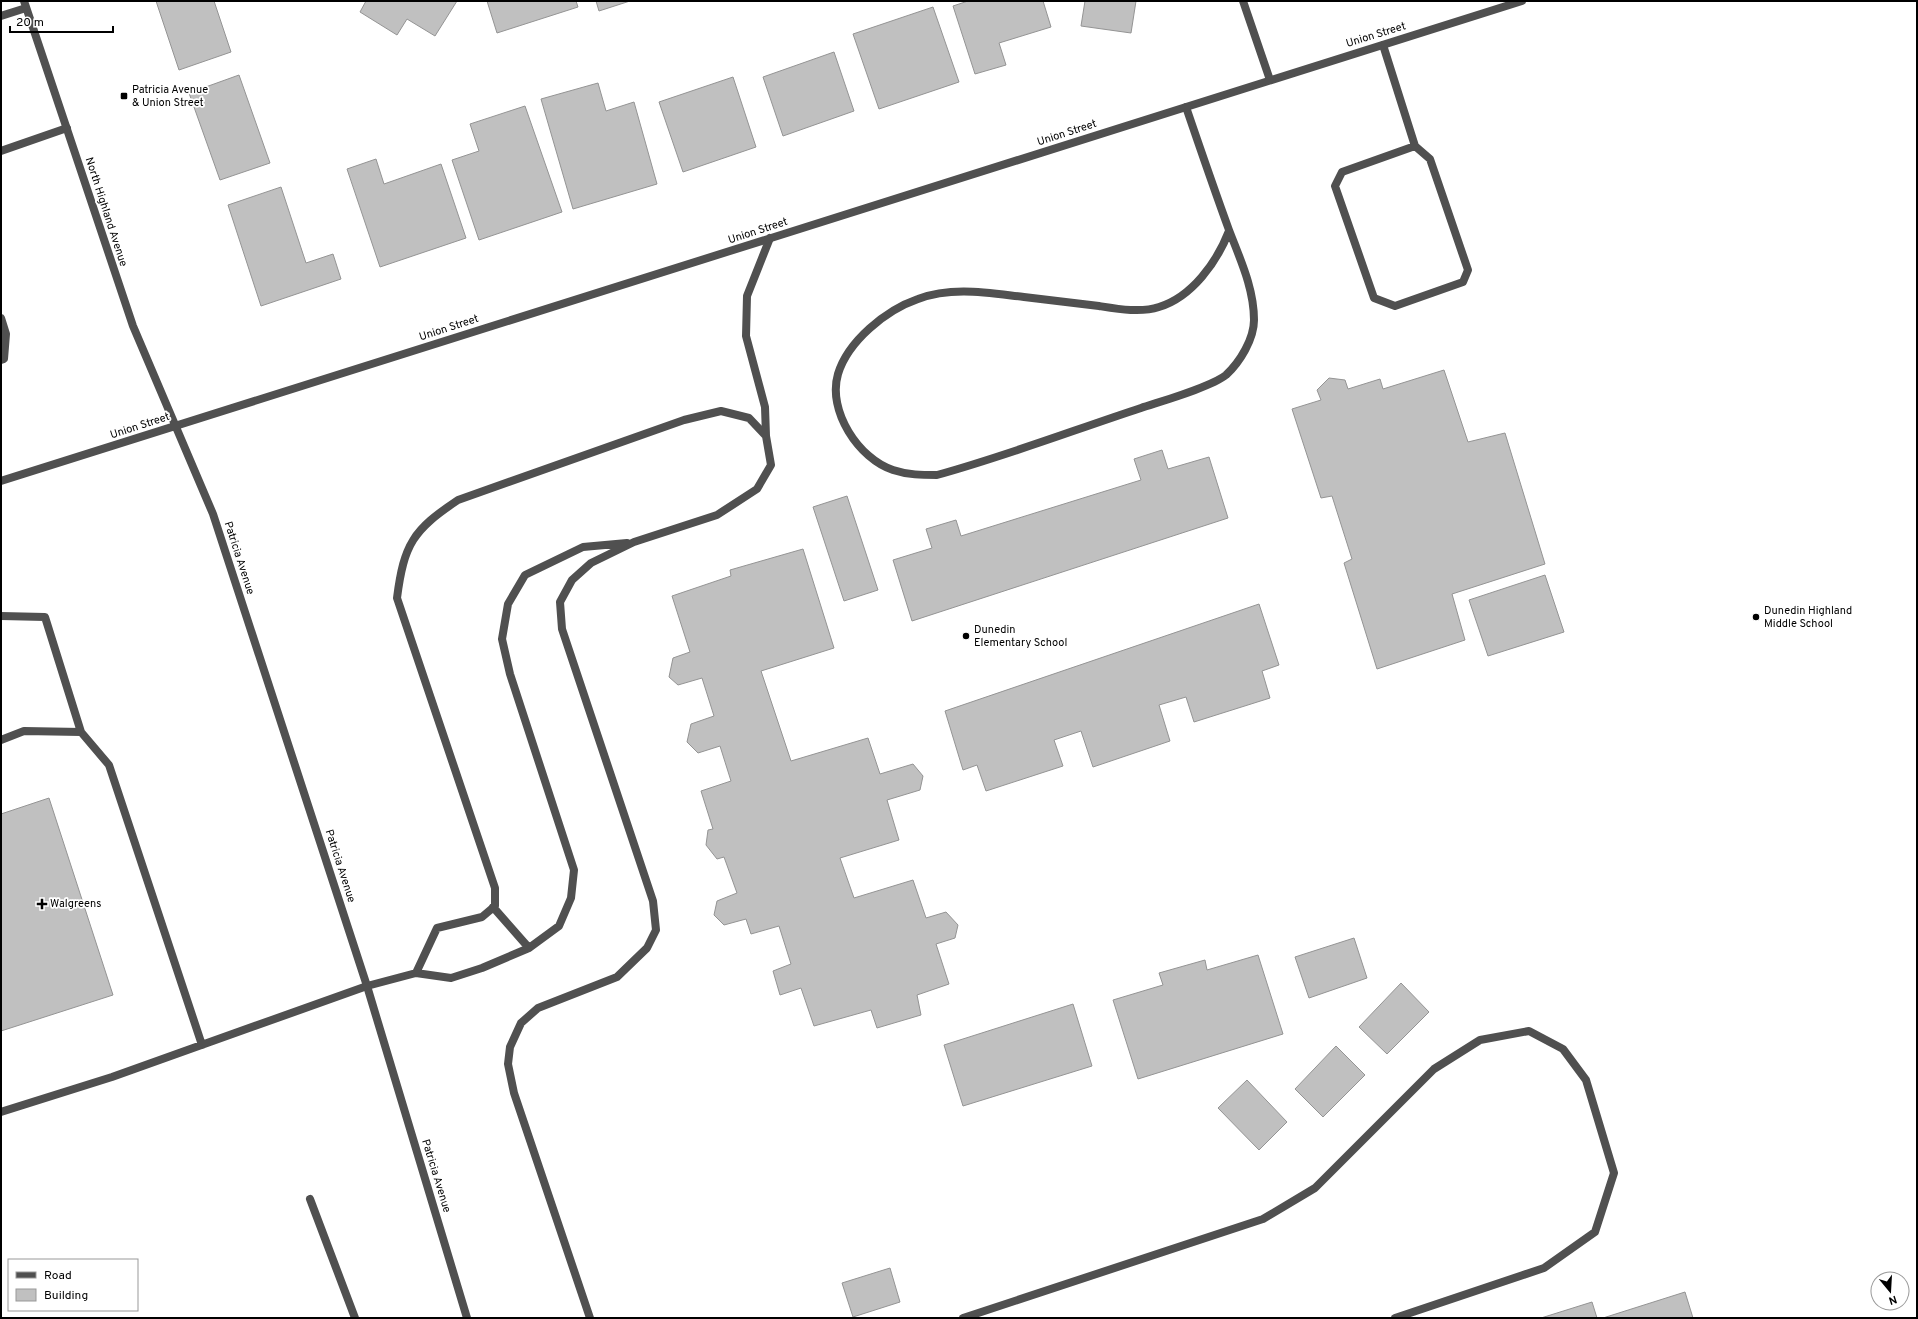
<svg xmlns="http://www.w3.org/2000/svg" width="1918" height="1319" font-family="Overpass,sans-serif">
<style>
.building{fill:#c0c0c0;stroke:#949494}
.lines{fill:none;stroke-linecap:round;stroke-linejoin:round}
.service{stroke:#505050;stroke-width:8}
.minor{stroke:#505050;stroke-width:8}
.tertiary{stroke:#505050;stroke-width:8}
.poi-dot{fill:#000;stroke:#fff;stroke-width:1.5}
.labels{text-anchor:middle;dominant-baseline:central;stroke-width:3.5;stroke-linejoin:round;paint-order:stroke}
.street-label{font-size:11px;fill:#000;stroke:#fff}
.poi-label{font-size:11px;fill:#000;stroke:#fff;text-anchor:start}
</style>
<rect width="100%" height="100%" fill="#fff"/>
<path class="building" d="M156,1H214L231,52L179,70Z
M366,1H457L435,36L407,19L397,35L360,12Z
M487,1H576L578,7L497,33Z
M596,1H630L599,11Z
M968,1H1043L1051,27L999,43L1006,65L975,74L953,6Z
M1085,1H1136L1131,33L1081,26Z
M933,7L959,82L879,109L853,34Z
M834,52L854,111L783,136L763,77Z
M239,75L270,163L220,180L189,93Z
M733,77L756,147L683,172L659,102Z
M598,83L606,111L634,102L657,184L573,209L541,99Z
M525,106L562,212L479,240L452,160L479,151L470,124Z
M376,159L384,184L441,164L466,238L380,267L347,169Z
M281,187L306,263L333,254L341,279L261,306L228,205Z
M1444,370L1468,442L1505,433L1545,564L1452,594L1465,640L1377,669L1344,563L1352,559L1332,496L1321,498L1292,409L1321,400L1317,390L1329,378L1345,380L1348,389L1380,379L1383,389Z
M1162,450L1168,469L1209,457L1228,518L912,621L893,560L932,548L926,529L956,520L961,536L1141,480L1134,459Z
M847,496L878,590L844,601L813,507Z
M803,549L834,648L761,671L791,761L868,738L880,774L913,764L923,776L920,790L887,800L899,840L840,858L854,898L913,880L926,918L946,912L958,925L955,938L936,944L949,984L917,995L921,1015L877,1028L871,1010L814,1026L801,988L780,995L773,971L791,964L779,926L751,934L746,919L724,925L714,915L717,901L737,893L724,857L717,859L706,845L708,830L713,829L701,791L731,781L720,746L698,753L687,742L691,724L714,716L702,678L678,685L669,677L673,658L690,652L672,596L731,576L730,570Z
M1545,575L1564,632L1488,656L1469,600Z
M1259,604L1279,665L1262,671L1270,698L1194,722L1186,697L1159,705L1170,741L1093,767L1081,731L1054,740L1063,766L986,791L977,765L963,770L945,711Z
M49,798L113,995L1,1031V814Z
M1354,938L1367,978L1309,998L1295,957Z
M1258,955L1283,1034L1138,1079L1113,1000L1163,985L1159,973L1205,960L1207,970Z
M1401,983L1429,1012L1387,1054L1359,1027Z
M1073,1004L1092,1066L963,1106L944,1045Z
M1336,1046L1365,1075L1323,1117L1295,1089Z
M1247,1080L1287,1122L1259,1150L1218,1108Z
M890,1268L900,1302L853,1317L842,1283Z
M1685,1292L1693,1318H1603Z
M1592,1302L1597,1318H1541Z"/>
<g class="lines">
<path class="service" d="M1,16L26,8
M1383,45L1415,146L1430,159L1468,270L1463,282L1395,306L1374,298L1335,186L1342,172L1415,146
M1186,107C1200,148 1214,189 1229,230C1240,259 1254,288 1254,320C1254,339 1240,362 1226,375C1211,387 1162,401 1141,408C1074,430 1006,456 937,475C922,475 908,475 893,470C859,459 827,411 838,374C848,341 886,310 918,299C952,286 989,293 1024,297C1049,300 1074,303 1099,306C1118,309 1141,313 1159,307C1192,297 1217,262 1229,231
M1,151L67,128
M1,318L6,334L4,359L1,360
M766,436L765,407L746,336L747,296L770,238
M1,616L45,617L81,732
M1,740L24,731L81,732L109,765L202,1045
M493,907L529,948
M416,973L437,928L482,917L495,906V888L397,598C404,544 413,530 458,500L684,420L721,411L749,418L766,436L771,465L757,489L717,515L634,542L591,563L572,580L560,602L562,629L653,901L656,930L647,948L617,977L538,1008L521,1023L510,1047L508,1064L514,1093L590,1318
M1,1112L112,1077L367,986L416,973L451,978L482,968L529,948L559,926L571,898L574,870L510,674L502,639L508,604L525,575L583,547L627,543
M310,1199L355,1318
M963,1318L1263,1219L1315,1188L1434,1069L1480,1040L1529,1031L1563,1049L1586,1080L1614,1173L1595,1232L1544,1268L1395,1318"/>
<path class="minor" d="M1243,1L1270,80"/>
<path class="tertiary" d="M24,1L133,326L213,514L367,986L467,1318
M1,481L1522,1"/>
</g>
<g class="poi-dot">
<rect x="120" y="92" width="8" height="8" rx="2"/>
<circle cx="1756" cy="617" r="4"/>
<circle cx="966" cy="636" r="4"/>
<path d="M40 898h4v4h4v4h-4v4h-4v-4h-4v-4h4z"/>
</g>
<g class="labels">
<g class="street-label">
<text transform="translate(1376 35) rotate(-17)">Union Street</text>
<text transform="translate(1067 133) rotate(-18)">Union Street</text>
<text transform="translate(106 212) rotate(72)">North Highland Avenue</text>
<text transform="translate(758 231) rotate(-18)">Union Street</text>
<text transform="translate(449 328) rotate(-18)">Union Street</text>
<text transform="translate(140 426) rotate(-18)">Union Street</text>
<text transform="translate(239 558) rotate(72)">Patricia Avenue</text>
<text transform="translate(340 866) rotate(72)">Patricia Avenue</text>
<text transform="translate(436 1176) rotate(73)">Patricia Avenue</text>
</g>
<g class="poi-label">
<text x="132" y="90">Patricia Avenue<tspan x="132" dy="13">&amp; Union Street</tspan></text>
<text x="1764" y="611">Dunedin Highland<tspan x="1764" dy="13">Middle School</tspan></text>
<text x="974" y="630">Dunedin<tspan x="974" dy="13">Elementary School</tspan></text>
<text x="50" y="904">Walgreens</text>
</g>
</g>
<rect width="1918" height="1319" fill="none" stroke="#000000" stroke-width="4"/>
<rect x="8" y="1259" width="130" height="52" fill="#ffffff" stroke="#999999"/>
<rect x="16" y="1272" width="20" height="6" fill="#505050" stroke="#999999"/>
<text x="44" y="1279" font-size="12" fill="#000000">Road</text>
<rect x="16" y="1289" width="20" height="12" fill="#c0c0c0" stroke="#999999"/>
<text x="44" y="1299" font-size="12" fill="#000000">Building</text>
<g transform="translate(1890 1291) rotate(162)"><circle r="19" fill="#ffffff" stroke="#999999"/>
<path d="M0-3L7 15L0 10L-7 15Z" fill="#000000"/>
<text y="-6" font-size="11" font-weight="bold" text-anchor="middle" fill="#000000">N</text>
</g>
<path d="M10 26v6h103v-6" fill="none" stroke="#000000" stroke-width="2"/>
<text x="16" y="26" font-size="12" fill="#000000" stroke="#ffffff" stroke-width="3" paint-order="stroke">20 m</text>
</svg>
